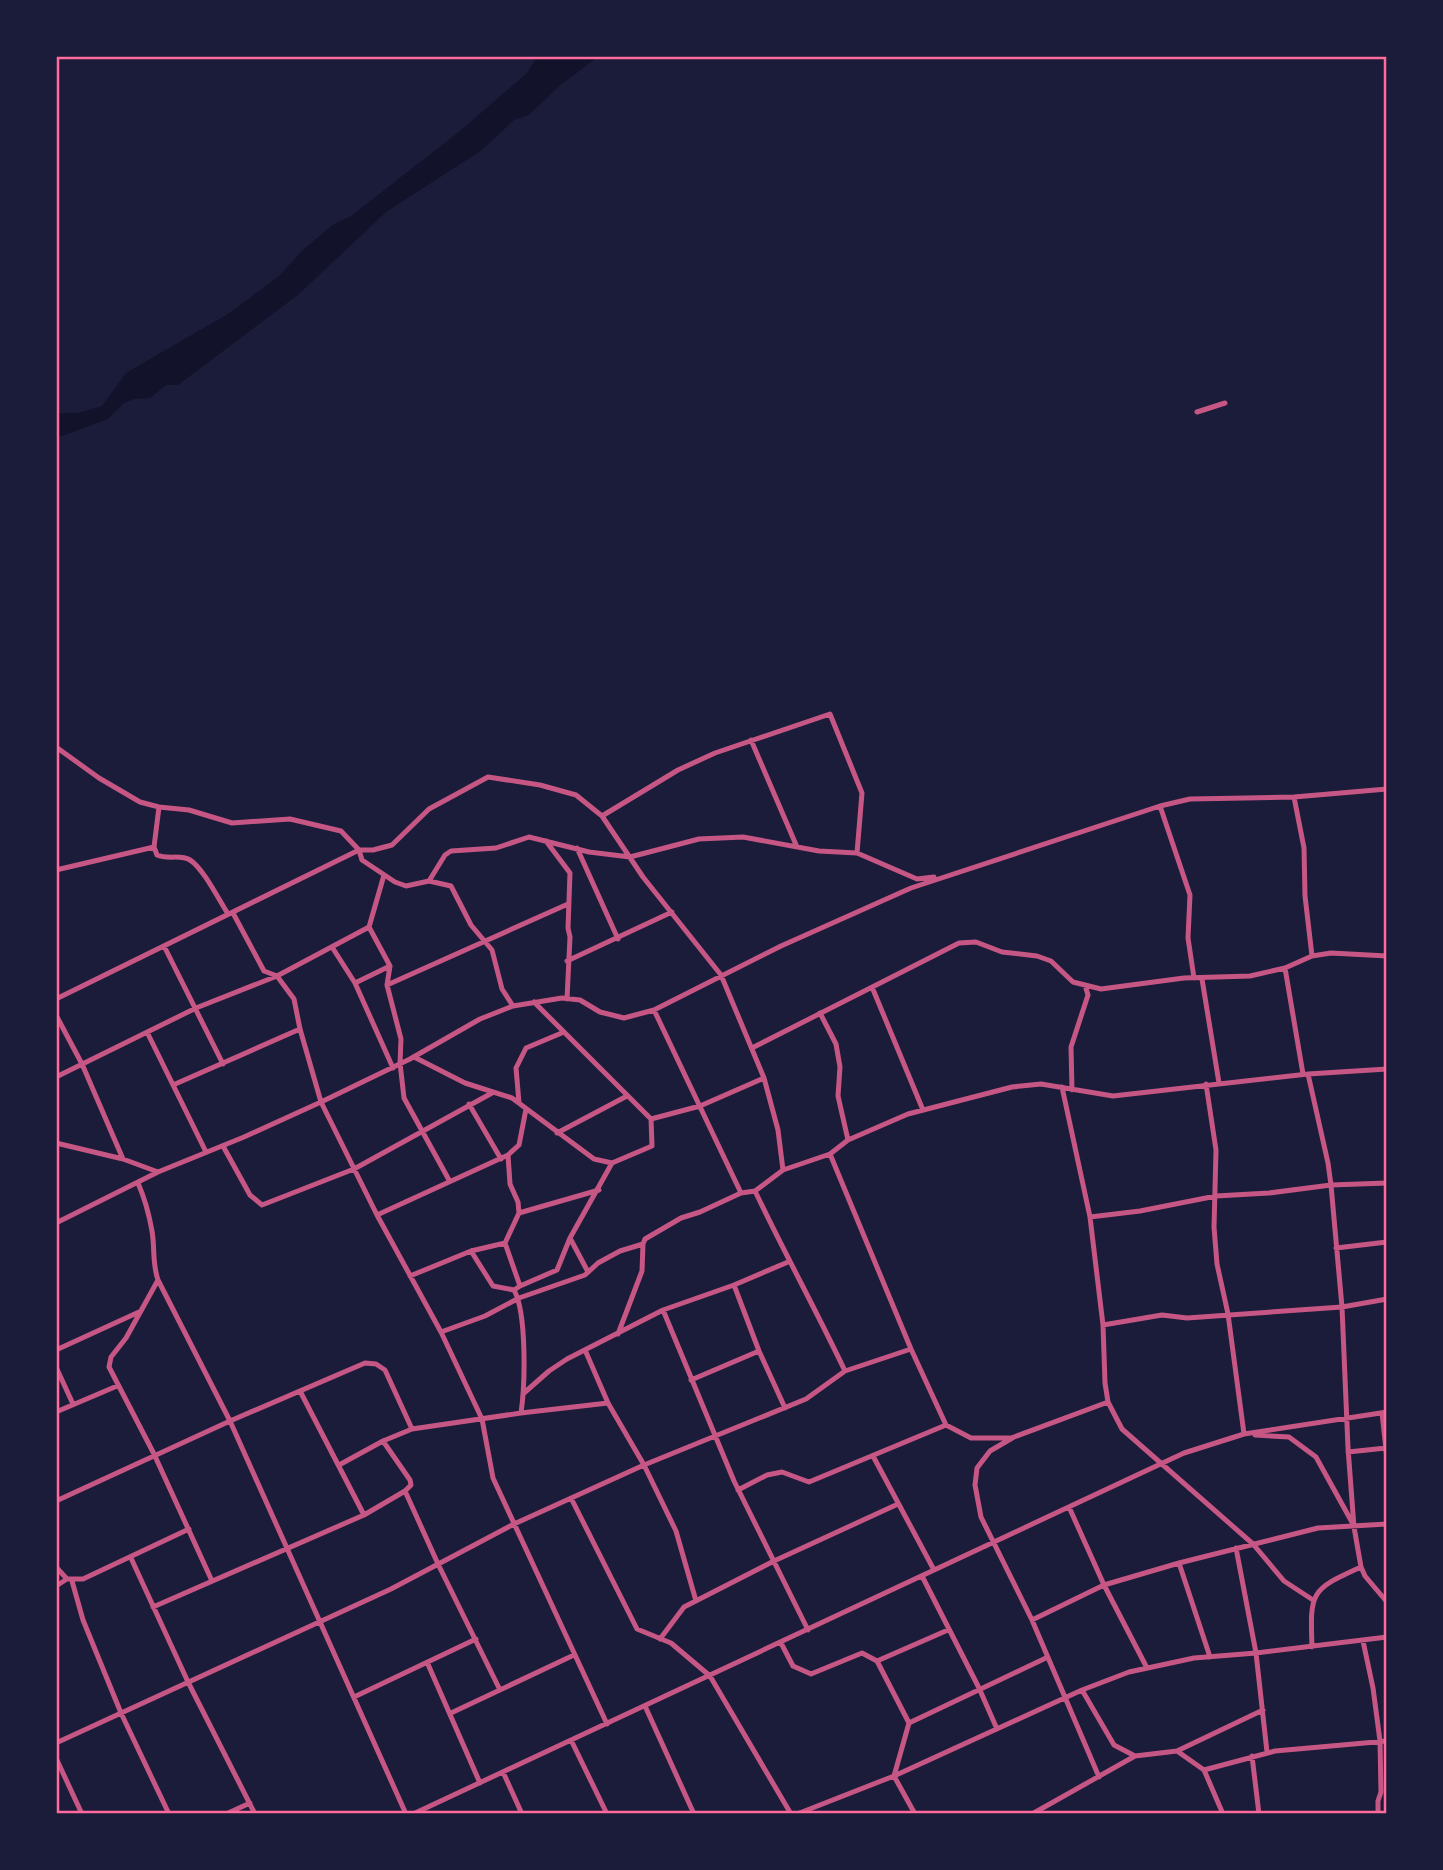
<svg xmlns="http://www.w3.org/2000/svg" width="1443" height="1870" font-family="Helvetica,sans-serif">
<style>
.water{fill:#12122b}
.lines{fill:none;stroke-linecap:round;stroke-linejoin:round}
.minor{stroke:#c65784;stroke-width:5}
.neatline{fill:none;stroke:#ff6b9d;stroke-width:2.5}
</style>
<rect width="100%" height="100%" fill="#1b1b3a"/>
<path class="water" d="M538,56H599L558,87L529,115L514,120L482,150L386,212L299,294L178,385H166L150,398L134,399L124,403L108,419L56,438V413H78L102,406L126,373L228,314L279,276L303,250L334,224L351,216L460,131L526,74Z"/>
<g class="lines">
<path class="minor" d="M1197,412L1225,403
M751,740L797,847
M56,747L99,778L140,802L159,807L189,810L232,823L290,819L341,831L359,850L362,860L395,882L406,886L429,881L451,886L471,925L492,950L502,989L513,1006
M1294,797L1304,848L1305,896L1312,956
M1160,806L1190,895L1188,938L1194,978
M159,807L154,847L157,855C168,860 180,854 190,860C203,868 219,900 228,914
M602,816L678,770L715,753L830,714L862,793L857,853
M546,841L570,873L568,928L570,937L567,999
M577,848L618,939
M56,870L154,847
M384,875L369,927L390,966L387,985L401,1039L400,1063L404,1098L449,1180
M429,881L445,855L451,851L496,848L529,837L589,852L630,857L699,839L743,837L819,851L857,853L917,879L934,877
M233,913L264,971L277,976L294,999L300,1029L321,1102L377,1215L441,1332L482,1419L493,1478L607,1724
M164,946L223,1064
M332,947L355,983L393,1068
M567,961L672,912
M1285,968L1303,1074
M1202,979L1219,1083
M355,983L390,966
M387,985L568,904
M872,987L923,1110
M56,999L359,850H373L392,845L429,809L488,777L540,785L576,795L602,816L643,877L721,975L764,1078L778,1130L783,1170
M654,1010L741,1193
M820,1013L836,1044L840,1067L838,1096L848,1140L908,1114L1012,1087L1041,1084L1113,1096L1308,1074L1387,1069
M56,1015L82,1064L123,1159
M147,1032L206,1152
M752,1048L959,943L976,942L1002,952L1037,956L1051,961L1073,982L1101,989L1184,978L1250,976L1285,968L1312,956L1331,953L1387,956
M414,1057L465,1083L512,1098L594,1159L612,1163L652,1146L651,1119L534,1002
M1308,1074L1328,1163L1331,1185L1342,1307L1348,1448L1354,1527L1361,1567L1365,1576L1387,1602
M56,1077L196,1008L277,976L369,927
M1206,1084L1216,1150L1214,1227L1217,1264L1228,1314L1244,1434
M173,1085L300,1029
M1062,1087L1090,1217L1103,1325L1105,1383L1108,1402L1122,1429L1253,1544L1284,1581L1313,1600
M1072,1090L1071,1047L1088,995L1085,985
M519,1103L516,1068L526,1048L564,1032
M469,1104L501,1159
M651,1119L700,1106L764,1078
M557,1133L627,1096
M848,1140L830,1154L911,1349L946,1425L971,1438H1011
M56,1143L123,1159L158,1172
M223,1146L250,1195L262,1205L354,1169L492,1093
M138,1183C145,1199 149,1214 152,1231C155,1248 152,1263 158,1280L230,1421L406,1814
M755,1191C784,1252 816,1310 845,1371
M519,1213L599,1190
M377,1215L508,1155
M1090,1217L1140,1211L1216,1196L1269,1193L1331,1185L1387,1183
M56,1223L158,1172L244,1137L321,1102L410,1059L480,1019L513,1006L562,998L580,1000L600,1012L624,1018L654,1010L781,946L911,888L1160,806L1190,799L1294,797L1387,789
M570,1238L588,1272
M1336,1248L1387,1242
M471,1251L493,1286L514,1290
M410,1276L471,1251L505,1243
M158,1280L126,1338L111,1357L109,1367L154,1454L212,1581
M734,1285L759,1351L785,1408
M520,1286L557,1270L570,1238L612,1163
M663,1310L734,1481L808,1630
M1103,1325L1162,1315L1187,1318L1342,1307L1387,1299
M441,1332L485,1316L519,1298L585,1275L598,1263L620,1251L643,1244L645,1239L681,1218L700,1212L741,1193L755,1191L783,1170L830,1154
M618,1334L642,1271L643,1244
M56,1350L139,1312
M585,1350L608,1403L644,1465L676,1531L696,1601
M56,1367L73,1404
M691,1380L759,1351
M300,1391L364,1515
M524,1393L549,1371L567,1359L663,1310L734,1285L788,1262
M56,1412L117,1386
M521,1413C525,1386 527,1313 514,1290L520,1286L505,1243L519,1213L518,1202L510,1184L508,1155L519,1145L526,1109
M1382,1413L1387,1459
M1255,1435L1289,1437L1316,1457L1353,1524
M1348,1452L1386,1448
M873,1456L934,1570
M339,1465L383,1441L412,1429L521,1413L608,1403
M738,1490L767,1475L782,1472L809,1482L946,1425
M405,1491L438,1564L500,1690
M571,1498L637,1629L671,1643L710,1676L791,1814
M56,1501L230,1421L365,1363L376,1364L385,1370L412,1429
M1069,1507L1104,1585L1147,1668
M1236,1548L1256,1653L1267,1752
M131,1558L188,1682L255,1814
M1179,1563L1210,1657
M56,1567L67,1579H83L189,1529
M922,1576L979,1688L997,1729
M72,1581L83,1620L121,1713L169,1814
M56,1586L67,1579
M153,1607L364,1515L405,1491L411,1485L410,1480L383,1441
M1032,1620L1104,1585L1179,1563L1318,1528L1387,1524
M660,1639L684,1607L774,1561L898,1504
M1363,1641L1373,1688L1380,1741L1381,1792L1378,1801V1814
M781,1643L793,1666L811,1674L862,1653L877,1661L948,1630
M1312,1647C1310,1592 1310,1590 1361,1567
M427,1662L480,1783
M1082,1690L1114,1745L1135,1756L1177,1751L1204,1770L1223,1814
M354,1697L476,1639
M645,1706L694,1814
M451,1713L574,1655
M909,1723L1048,1657
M571,1740L607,1814
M56,1743L391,1589L514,1524L644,1465L806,1399L845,1371L911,1349
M1177,1751L1263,1710
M1252,1756L1259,1814
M56,1758L82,1814
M1204,1770L1275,1751L1387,1741
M503,1772L522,1814
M1099,1777L1032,1620L981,1517L975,1485L977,1468L990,1451L1014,1437L1108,1402
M226,1814L250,1803
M413,1814L1184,1453L1244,1434L1387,1412
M797,1814L894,1776L909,1723L877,1661
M915,1814L894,1776L1082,1690L1129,1672L1194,1658L1256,1653L1387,1637
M1032,1814L1135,1756"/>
</g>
<rect width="1443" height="1870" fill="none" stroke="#1b1b3a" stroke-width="116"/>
<rect x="58" y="58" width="1327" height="1754" class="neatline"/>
</svg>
